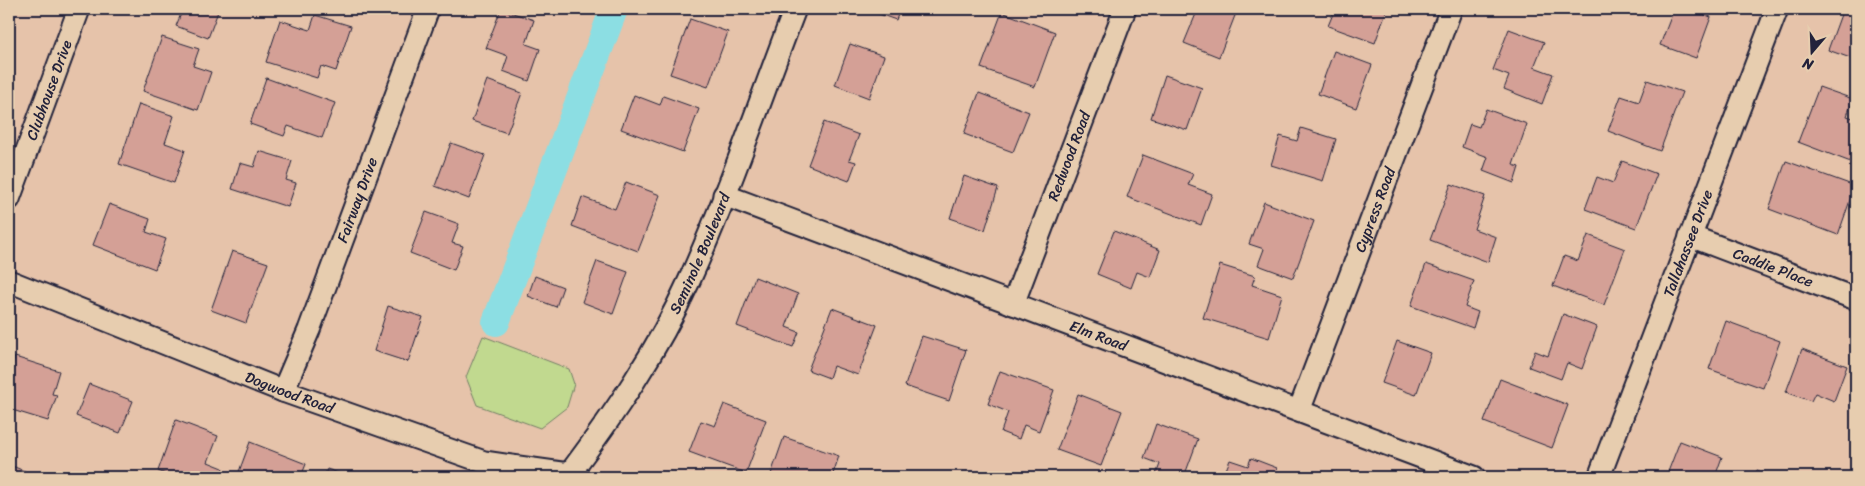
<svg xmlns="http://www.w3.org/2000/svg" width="1865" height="486" font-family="Sriracha,sans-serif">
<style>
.green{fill:#c1d98f;stroke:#727e65}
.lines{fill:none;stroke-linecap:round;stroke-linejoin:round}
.canal{stroke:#8cdee3;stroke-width:28}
.building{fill:#d4a096;stroke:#22223b}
.street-casing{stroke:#22223b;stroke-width:25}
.street{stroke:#e7cdaf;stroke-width:21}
.labels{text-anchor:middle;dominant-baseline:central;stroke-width:4;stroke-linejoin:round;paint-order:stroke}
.street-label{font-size:15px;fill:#22223b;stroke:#e7cdaf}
</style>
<rect width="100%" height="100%" fill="#e6c3aa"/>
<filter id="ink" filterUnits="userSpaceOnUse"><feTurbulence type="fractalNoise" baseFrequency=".02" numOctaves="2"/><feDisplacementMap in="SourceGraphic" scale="10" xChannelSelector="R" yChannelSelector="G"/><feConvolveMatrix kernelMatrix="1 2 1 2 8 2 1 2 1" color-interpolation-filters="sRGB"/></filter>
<g filter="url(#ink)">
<path class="green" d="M483,336L569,369L574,384L567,407L540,428L477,405L466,377Z"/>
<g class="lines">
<path class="canal" d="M496,322L614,9"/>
</g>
<path class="building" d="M183,9H219L208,38L176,26Z
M501,9L534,20L526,44L540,49L529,81L503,71L508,56L486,48Z
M865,9H900L896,20Z
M1198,9H1225L1236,13L1219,57L1184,43Z
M1335,9H1387L1375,43L1328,26Z
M1674,9H1688L1711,17L1696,58L1660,45Z
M1843,9L1856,12V60L1828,50Z
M1002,12L1055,32L1035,87L981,68Z
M315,15L351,26L336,71L321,66L317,78L266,62L280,20L310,30Z
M690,19L728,32L708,87L670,74Z
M1509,29L1544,42L1534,67L1553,74L1542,104L1504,89L1509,76L1493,70Z
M162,37L199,49L193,66L211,72L198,110L143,91Z
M850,44L884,56L869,98L835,85Z
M1334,51L1372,65L1356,108L1318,94Z
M1165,75L1202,88L1187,130L1151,118Z
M266,78L335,103L322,138L288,126L284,136L250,124Z
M487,80L522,93L507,133L472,121Z
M1647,80L1682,92L1660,151L1608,131L1621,96L1639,102Z
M1819,87L1853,99L1847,116L1856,119V164L1798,142Z
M979,93L1029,112L1013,152L964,134Z
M634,95L660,105L663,96L699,109L683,152L621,129Z
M139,104L174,116L165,143L185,150L174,183L119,164Z
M1486,109L1527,124L1513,165L1519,167L1514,183L1483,171L1488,157L1462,147L1470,124L1479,127Z
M824,122L859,135L849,160L856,162L849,181L808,165Z
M1301,128L1336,139L1323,181L1271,165L1280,136L1297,141Z
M451,143L485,155L469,199L435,186Z
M259,151L292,161L286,180L296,183L288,207L232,189L240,163L254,167Z
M1143,155L1193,174L1188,185L1212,194L1201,225L1127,197Z
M1622,161L1657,174L1636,228L1585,209L1597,177L1613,183Z
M1786,161L1855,186L1838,235L1769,209Z
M964,176L998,188L985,230L950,218Z
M626,182L660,195L638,251L572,226L582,197L615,209Z
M1451,184L1485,196L1474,229L1496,237L1488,262L1430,240Z
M1264,202L1314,221L1293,278L1258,265L1264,249L1249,244Z
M109,204L150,219L146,232L166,239L155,269L93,245Z
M426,212L459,224L452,243L463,246L454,270L410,253Z
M1114,231L1160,250L1150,277L1137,272L1131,288L1097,274Z
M1588,235L1625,249L1604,305L1553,286L1564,256L1578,261Z
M232,251L268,263L246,323L211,310Z
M597,261L628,272L613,314L582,302Z
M1426,264L1474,281L1465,307L1478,312L1473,328L1411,306Z
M1220,265L1255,276L1252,285L1282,295L1269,338L1203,318Z
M535,276L563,287L556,307L528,296Z
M755,277L798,294L786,327L799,332L793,347L737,326Z
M388,306L423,317L408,362L374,351Z
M832,308L877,325L858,375L833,366L829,378L808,370Z
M1563,314L1597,327L1582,369L1567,363L1561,379L1529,367L1535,351L1548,356Z
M1726,321L1780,341L1763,388L1709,369Z
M922,336L966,350L949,401L905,386Z
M1397,341L1431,353L1416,395L1382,383Z
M1802,349L1847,366L1834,401L1815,393L1811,401L1786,392Z
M15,357L59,371L52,394L57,395L48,421L9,409V377Z
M1000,371L1054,390L1039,431L1024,425L1019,439L1001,432L1008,412L988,404Z
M1500,379L1568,405L1552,448L1484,422Z
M89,384L133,401L120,433L76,416Z
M1078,394L1122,411L1101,466L1057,450Z
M724,404L766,420L746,473L689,452L701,421L715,426Z
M176,420L218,436L208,462L223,468L219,477H174L158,471Z
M1156,424L1198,439L1184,477H1163L1156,475L1160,464L1144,458Z
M784,437L839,456L832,477H770Z
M1680,441L1722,457L1715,477H1666Z
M250,442L306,464L301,477H237Z
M1251,458L1277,468L1274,477H1223L1230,460L1248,466Z
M12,466L32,474L31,477H9Z
M327,469L350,477H324Z
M1757,470L1777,477H1755Z"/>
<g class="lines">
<g class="street-casing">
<g id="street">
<path id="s1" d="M724,195L1474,477"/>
<path id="s2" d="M9,199L79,9"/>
<path id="s3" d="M1690,236L1856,299"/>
<path id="s4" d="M9,281L283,391L484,462L569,474L579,477"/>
<path id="s5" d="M1013,304L1125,9"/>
<path id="s6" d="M283,391L309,330L428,9"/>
<path id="s7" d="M1299,411L1451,9"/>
<path id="s8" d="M567,477C613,416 657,352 689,281C729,193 760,100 795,9"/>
<path id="s9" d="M1599,477L1777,9"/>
</g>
</g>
<use href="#street" class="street"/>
</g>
</g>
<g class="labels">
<g class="street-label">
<text stroke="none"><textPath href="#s2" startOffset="116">Clubhouse Drive</textPath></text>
<text stroke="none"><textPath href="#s5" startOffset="158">Redwood Road</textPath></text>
<text stroke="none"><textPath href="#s6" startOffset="205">Fairway Drive</textPath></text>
<text stroke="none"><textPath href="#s7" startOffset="215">Cypress Road</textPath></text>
<text stroke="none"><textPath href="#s9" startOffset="250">Tallahassee Drive</textPath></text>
<text stroke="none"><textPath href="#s8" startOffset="261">Seminole Boulevard</textPath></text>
<text stroke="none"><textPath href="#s3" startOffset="89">Caddie Place</textPath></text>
<text stroke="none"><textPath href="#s1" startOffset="400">Elm Road</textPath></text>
<text stroke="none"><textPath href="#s4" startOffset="302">Dogwood Road</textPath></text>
</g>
</g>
<rect width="1865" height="486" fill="none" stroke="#e7cdaf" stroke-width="30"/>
<rect x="15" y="15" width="1835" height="456" fill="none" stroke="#22223b" stroke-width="2" filter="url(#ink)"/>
<g transform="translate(1812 52) rotate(199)" stroke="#e7cdaf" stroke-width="4" paint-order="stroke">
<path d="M0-4L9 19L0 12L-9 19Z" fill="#22223b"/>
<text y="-8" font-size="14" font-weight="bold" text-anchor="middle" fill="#22223b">N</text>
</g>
</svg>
